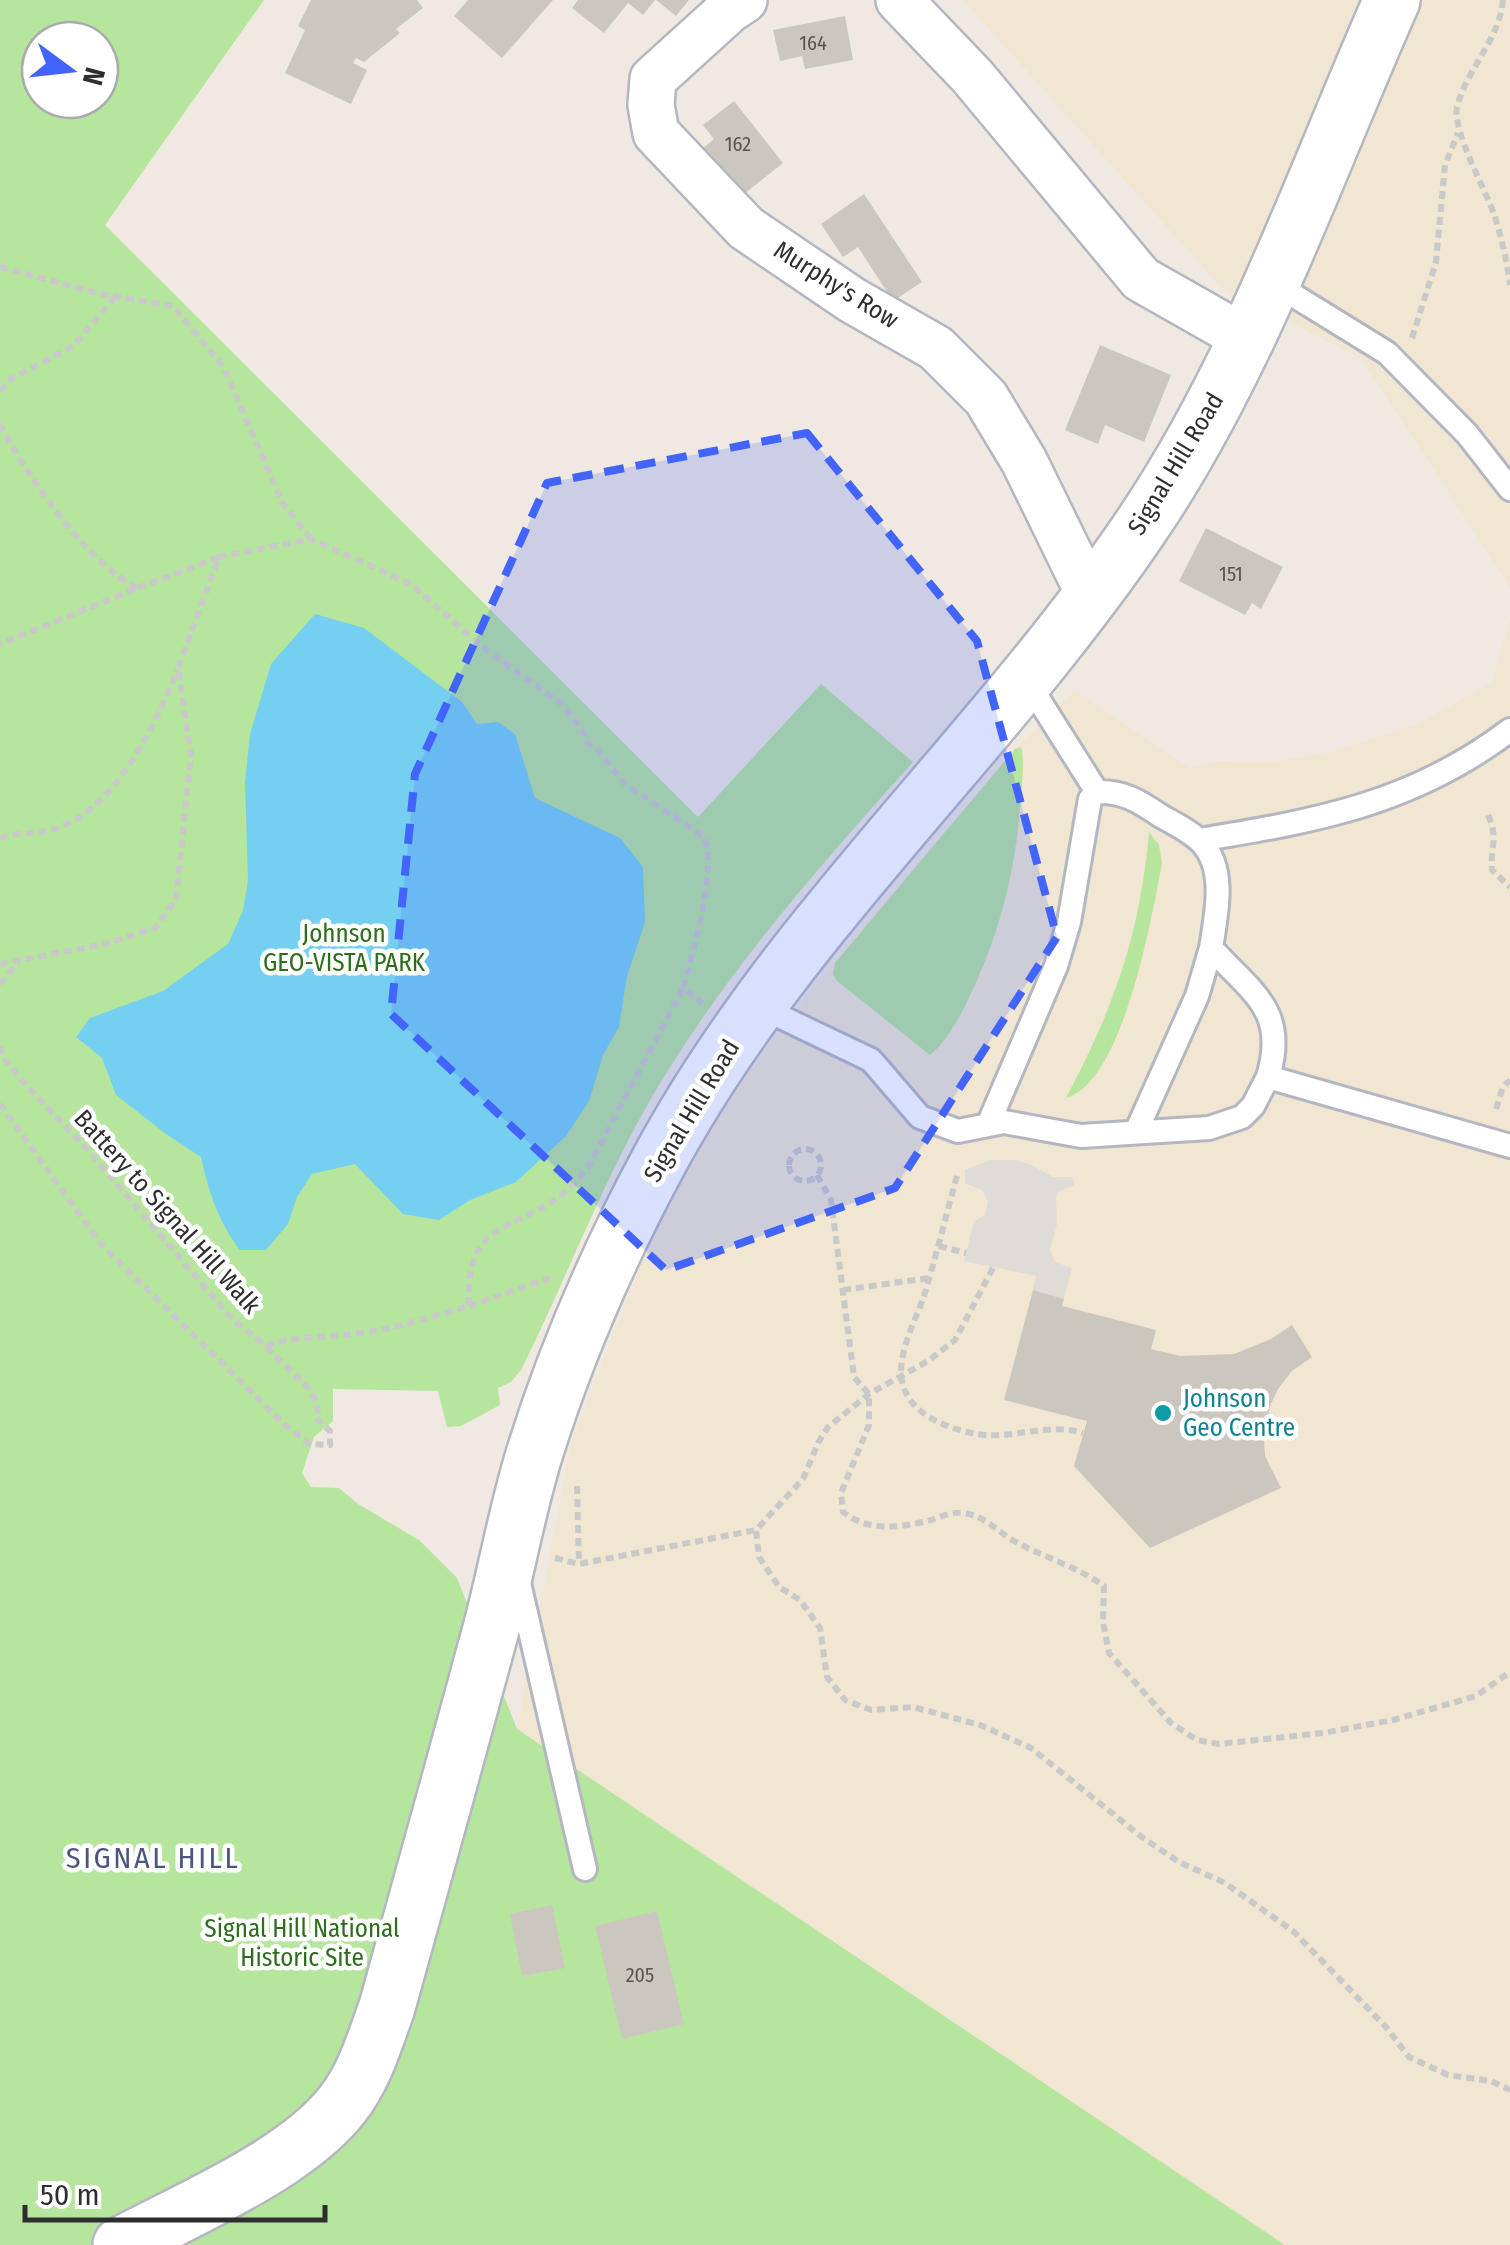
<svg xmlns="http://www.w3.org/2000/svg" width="1510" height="2245" font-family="'Fira Sans Condensed',sans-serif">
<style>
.education{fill:#f0e6d1}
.green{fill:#b6e59e;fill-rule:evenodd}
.plaza{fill:#dfdcd8}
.water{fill:#75cff0}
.building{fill:#cbc7bf}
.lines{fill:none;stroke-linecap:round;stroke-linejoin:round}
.lane-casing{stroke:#b4b7c1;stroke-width:28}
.street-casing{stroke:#b4b7c1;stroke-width:50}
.secondary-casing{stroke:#b4b7c1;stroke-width:60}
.path{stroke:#c9c9c9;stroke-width:6;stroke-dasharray:8 5;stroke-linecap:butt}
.lane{stroke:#fff;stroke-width:22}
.street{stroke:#fff;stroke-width:45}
.secondary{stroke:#fff;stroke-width:55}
.marked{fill:#4264fb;fill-opacity:0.2;stroke:#4264fb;stroke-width:8;stroke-dasharray:20 12;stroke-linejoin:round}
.culture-dot{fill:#0f9aa8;stroke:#fff;stroke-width:4}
.labels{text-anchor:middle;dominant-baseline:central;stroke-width:9;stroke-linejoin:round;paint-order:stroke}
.number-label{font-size:20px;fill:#555452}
.street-label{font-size:25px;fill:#2e2e2e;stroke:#fff}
.park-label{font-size:25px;fill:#2c6e1b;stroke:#fff}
.culture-label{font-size:25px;fill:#0d838f;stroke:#fff;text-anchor:start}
.quarter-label{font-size:30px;letter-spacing:2.5px;fill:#4d5680;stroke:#fff}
</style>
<rect width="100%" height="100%" fill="#efe9e1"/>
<path class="education" d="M963,0H1510V587L1362,359L1220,286Z
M1510,621V2245H1285L517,1729L571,1443L636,1277L684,1175L730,1096L841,953L1015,749L1075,690L1189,768L1219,761L1271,762L1330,752L1418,724L1491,683Z"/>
<path class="green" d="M0,0H264L105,225L698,817L821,684L913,762C818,868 724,974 652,1097C601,1185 566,1280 521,1370L511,1382L498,1388L500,1405L461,1426L447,1427L438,1391L333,1389V1421L314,1437L302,1473L311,1487L339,1488L358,1504L419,1540L457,1578L517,1729L1285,2245H0ZM40,40H100V100H40Z
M1021,747C1025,761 1022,779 1021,794C1017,868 999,938 966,1004C957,1022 945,1043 930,1055L837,981L833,974L835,963L1015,749Z
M1149,832L1159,845L1162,863C1152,916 1123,1083 1066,1098C1114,1007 1140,935 1149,832Z"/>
<path class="plaza" d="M990,1160H1015L1032,1165L1053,1177H1073L1074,1185L1058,1192L1056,1198L1057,1224L1050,1250L1055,1262L1072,1268L1064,1299L1033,1290L1036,1276L964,1261L974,1221L985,1215L988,1202L982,1190L965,1183V1170Z"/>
<path class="water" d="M315,614L364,628L462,702L477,724L498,722L515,734L535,798L620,838L643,867L645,922L627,976L619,1027L603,1055L589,1101L566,1136L516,1182L470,1200L439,1220L403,1214L355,1164L312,1174L297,1197L288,1224L266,1250H240C218,1221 209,1193 201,1157L166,1134L116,1095L102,1058L76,1037L90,1018L163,991L228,944L243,911L248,880L245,782L250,734L271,664Z"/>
<path class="building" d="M311,0H417L423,8L396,29L400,33L364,62L356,58L353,63L367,70L351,104L285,73L305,30L298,26Z
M468,0H553L502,58L454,16Z
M578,0H655L643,15L628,3L604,33L572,8Z
M656,0H689L676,16Z
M845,16L853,60L805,69L802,56L780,61L773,30Z
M734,101L783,163L739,198L702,149L714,139L703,125Z
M864,194L922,282L893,301L858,247L843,257L821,224Z
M1100,345L1171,375L1144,442L1105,425L1098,444L1065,430Z
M1206,528L1283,567L1261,609L1252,603L1245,615L1179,581Z
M1033,1290L1064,1299L1062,1306L1156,1330L1151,1349L1180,1356L1234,1354L1271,1339L1292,1325L1312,1357L1292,1371L1278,1389L1270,1406L1264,1440L1265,1456L1281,1488L1150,1548L1074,1466L1087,1421L1004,1400Z
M552,1905L565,1968L522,1976L510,1914Z
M657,1911L684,2024L622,2039L595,1926Z"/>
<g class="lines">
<g class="lane-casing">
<path id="lane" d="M1272,282L1387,353L1467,434L1510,489
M1027,681L1097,792
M1097,792C1124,791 1140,802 1161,816C1175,824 1190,831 1201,842C1227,869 1216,915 1211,948C1252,993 1288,1010 1268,1077
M1199,840C1315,821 1413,804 1510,730
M758,1006L871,1060L920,1117L958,1131L1004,1122L1081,1136L1209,1128L1242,1117L1253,1106L1268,1077L1510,1146
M988,1125L1056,966L1069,922L1090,799L1097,792
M1136,1132L1197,996L1211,948
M518,1579L585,1869"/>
</g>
<g class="street-casing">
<path id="street" d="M744,0L729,10L653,79L651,105L656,133L746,228L852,300L936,348L986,398L1024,461L1090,596
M899,0L972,76L1141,279L1245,338"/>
</g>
<g class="secondary-casing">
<path id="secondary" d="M121,2245C188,2209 295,2165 342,2105C364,2078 375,2040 387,2007C422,1882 456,1758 490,1633C506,1574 516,1514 534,1455C565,1355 609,1254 659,1161C786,925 993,746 1142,525C1251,364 1314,176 1392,0"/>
</g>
<path class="path" d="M1503,0C1499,41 1467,68 1457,107C1452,131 1486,190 1495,217C1502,240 1507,261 1510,285
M0,267L101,294L173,306L223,366L282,502L311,539
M1412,338L1436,262L1445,165L1458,133
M0,391L11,379L73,346L115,297
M0,424C24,472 90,567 138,588L0,644
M138,588L219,557
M1488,815C1499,839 1490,846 1492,870L1510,887
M0,838C20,831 42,835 60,827C118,805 156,723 178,669
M0,964L105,944L155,928L176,899L191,755L178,668L219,557L311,539L411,584L480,645L563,705L584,733L586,742L596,748L625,784L703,836C719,861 692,958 683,988L703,1004
M0,984L18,962
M0,1046L4,1058L24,1083L86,1148L232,1319L266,1346C298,1335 328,1338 361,1333C398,1328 433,1316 469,1306C465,1216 515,1234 568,1190C576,1183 582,1174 589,1166L683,988
M0,1104L100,1243L285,1425L309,1444L330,1445V1431L316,1418C326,1392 282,1367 266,1346
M1496,1109L1503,1087L1510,1080
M789 1165a16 16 0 1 1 32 0a16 16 0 1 1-32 0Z
M817,1175L831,1200L854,1377L869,1394V1425L841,1493L843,1512C868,1532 900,1528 931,1520C940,1517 951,1512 961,1513C984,1514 996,1531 1014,1541C1045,1558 1076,1566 1104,1586L1103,1622L1109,1653L1171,1723L1197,1740L1219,1744L1323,1733L1393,1720L1476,1696L1510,1672
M957,1176C946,1216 936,1256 924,1296C915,1322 895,1357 903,1385C911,1415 949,1429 976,1434C1013,1440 1046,1422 1083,1433
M939,1246L966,1253
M993,1268L955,1340L928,1361L869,1394L828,1427L818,1443L803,1479L756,1530L759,1557L779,1587L800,1600L820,1628L827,1677L845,1700L871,1710L913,1707L980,1725L1031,1748L1143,1838L1179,1862L1225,1883L1293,1931L1386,2027L1409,2057L1448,2075L1491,2081L1510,2090
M843,1290L929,1278
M469,1306L553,1277
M577,1486L579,1564
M555,1558L579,1564L756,1530"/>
<use href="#lane" class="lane"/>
<use href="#street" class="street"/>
<use href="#secondary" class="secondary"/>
</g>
<path class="marked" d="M807,433L977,641L1057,937L895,1188L666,1270L391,1014L415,774L547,483Z"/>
<circle class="culture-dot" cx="1163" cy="1413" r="10"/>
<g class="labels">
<g class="number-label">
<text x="813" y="43">164</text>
<text x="738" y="144">162</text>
<text x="1231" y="574">151</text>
<text x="640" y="1975">205</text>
</g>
<g class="street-label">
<text transform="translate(836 285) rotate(32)">Murphy's Row</text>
<text transform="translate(1176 464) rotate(-59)">Signal Hill Road</text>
<text transform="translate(692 1111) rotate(-59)">Signal Hill Road</text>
<text transform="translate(167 1212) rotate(48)">Battery to Signal Hill Walk</text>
</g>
<g class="park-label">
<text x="344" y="934">Johnson<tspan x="344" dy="29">GEO-VISTA PARK</tspan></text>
<text x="302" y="1929">Signal Hill National<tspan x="302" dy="29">Historic Site</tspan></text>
</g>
<g class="culture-label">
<text x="1183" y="1399">Johnson<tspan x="1183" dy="29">Geo Centre</tspan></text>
</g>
<g class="quarter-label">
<text x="153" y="1858">SIGNAL HILL</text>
</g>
</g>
<g transform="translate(70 70) rotate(105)"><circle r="48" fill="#ffffff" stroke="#ababab" stroke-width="2.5"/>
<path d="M0-8L18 38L0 25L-18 38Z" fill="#4264fb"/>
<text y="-15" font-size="28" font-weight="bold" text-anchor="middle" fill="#2e2e2e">N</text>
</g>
<path d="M25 2205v15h300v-15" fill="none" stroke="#2e2e2e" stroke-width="5"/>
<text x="40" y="2205" font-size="30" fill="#2e2e2e" stroke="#ffffff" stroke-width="8" paint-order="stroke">50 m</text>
</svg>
